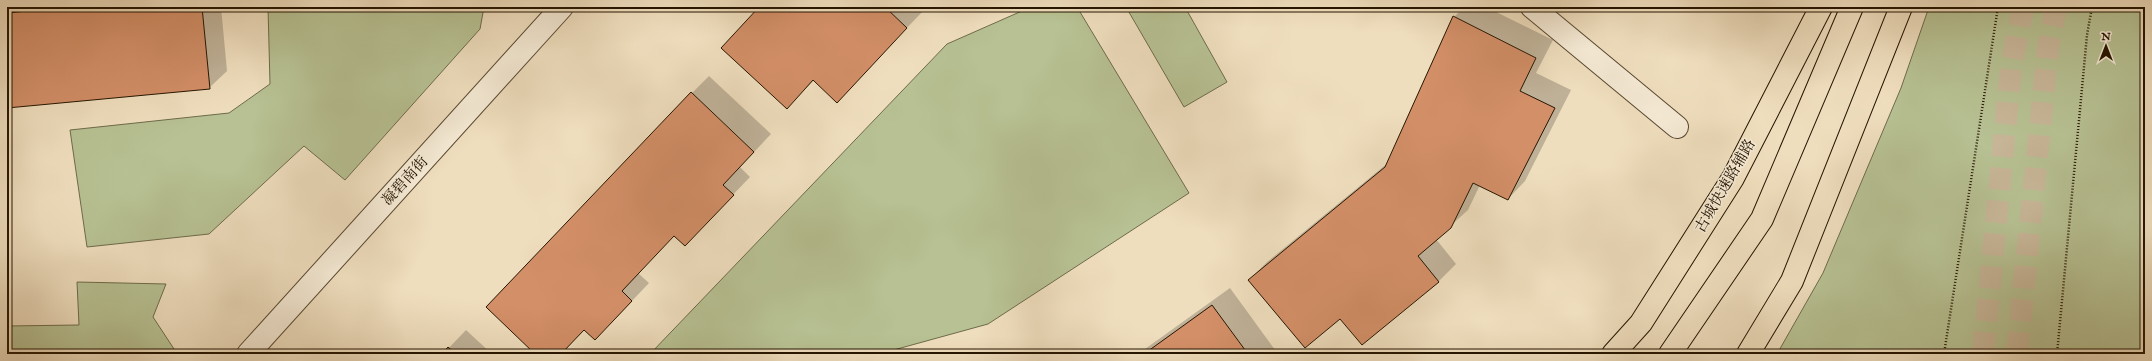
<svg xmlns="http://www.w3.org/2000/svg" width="2152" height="361" font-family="'IM FELL English','Noto Serif SC',serif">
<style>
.green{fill:#b7c193;stroke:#6e6b4a}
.shadow{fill:#0003}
.building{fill:#d38f68;stroke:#251500}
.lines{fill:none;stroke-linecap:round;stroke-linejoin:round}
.highway-tunnel{stroke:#c7b698;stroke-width:22;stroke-dasharray:22 11;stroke-linecap:butt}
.street-casing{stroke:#584730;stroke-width:24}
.primary-casing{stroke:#251500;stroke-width:24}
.highway-casing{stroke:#251500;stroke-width:24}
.path{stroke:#251500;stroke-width:2.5;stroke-dasharray:1 2;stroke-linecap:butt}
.street{stroke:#f5ead5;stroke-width:22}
.primary{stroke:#efdebe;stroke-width:22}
.highway{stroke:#efdebe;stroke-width:22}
.labels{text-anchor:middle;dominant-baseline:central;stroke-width:3;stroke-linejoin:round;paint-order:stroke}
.street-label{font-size:15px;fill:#251500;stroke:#f5ead5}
</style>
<rect width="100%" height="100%" fill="#efdebe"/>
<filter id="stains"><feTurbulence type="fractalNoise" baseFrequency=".005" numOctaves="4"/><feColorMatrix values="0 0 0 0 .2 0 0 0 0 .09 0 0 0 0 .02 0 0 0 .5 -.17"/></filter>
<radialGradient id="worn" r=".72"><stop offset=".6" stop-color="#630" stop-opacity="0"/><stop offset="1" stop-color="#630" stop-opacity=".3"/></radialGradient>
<path class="green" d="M268,7H484L480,29L345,180L304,146L209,234L87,247L70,130L229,113L270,84Z
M1031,7H1077L1189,193L988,324L879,354H650L947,44Z
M1126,7H1185L1227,82L1184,107Z
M1929,7H2145V354H1777L1823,273L1901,88Z
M77,282L166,284L153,317L174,349L169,354H7V326L79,325Z"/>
<path class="shadow" d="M7,7H221L227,71L209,88L7,107Z
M760,7H921L924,10L837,101L814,80L787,108Z
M1464,7H1486L1553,40L1536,73L1571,90L1525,181L1508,199L1480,185L1468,210L1436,239L1456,264L1439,281L1362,344L1340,318L1249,280L1267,262L1389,162L1454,17Z
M709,76L771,134L740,167L750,177L702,227L674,235L638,273L649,283L612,322L585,329L561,354H536L692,93Z
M1230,288L1278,354H1138Z
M466,330L492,354H443Z"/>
<path class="building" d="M68,7H202L210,89L7,108V13Z
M759,7H885L907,28L837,103L813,80L787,109L721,48Z
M1453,16L1536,58L1520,91L1555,108L1508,200L1473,183L1451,228L1418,256L1439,282L1362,345L1340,319L1305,348L1248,280L1385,167Z
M691,92L754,152L723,185L734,195L685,246L674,236L622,291L632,301L595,340L584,330L561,354H535L486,307Z
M1212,305L1248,354H1144Z
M448,347L456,354H442Z"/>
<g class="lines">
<path class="highway-tunnel" d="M1983,354L2011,68L2023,7
M2017,354L2048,48L2056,7"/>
<g class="street-casing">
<path id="street" d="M1532,7L1677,127
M248,354L562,7"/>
</g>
<g class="primary-casing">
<path id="primary" d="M1613,354L1641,323L1733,178L1821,7"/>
</g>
<g class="highway-casing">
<path id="highway" d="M1670,354L1762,219L1852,7
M1748,354L1792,281L1901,7"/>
</g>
<path class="path" d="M1944,354L1998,7
M2057,354L2087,35L2092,7"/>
<use href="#street" class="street"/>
<use href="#primary" class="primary"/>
<use href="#highway" class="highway"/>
</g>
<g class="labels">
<g class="street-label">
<text transform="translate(405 181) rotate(-48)">凝碧南街</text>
<text transform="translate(1725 186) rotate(-60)">古城快速路辅路</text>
</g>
</g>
<rect width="2152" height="361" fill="none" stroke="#efdebe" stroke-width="24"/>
<rect x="8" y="8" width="2136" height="345" fill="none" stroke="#251500" stroke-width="2"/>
<rect x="12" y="12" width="2128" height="337" fill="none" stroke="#251500"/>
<g transform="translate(2106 46)" stroke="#f5ead5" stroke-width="3" paint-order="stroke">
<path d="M0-3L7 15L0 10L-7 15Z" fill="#251500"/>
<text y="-6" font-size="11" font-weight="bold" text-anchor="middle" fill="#251500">N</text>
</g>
<rect width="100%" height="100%" filter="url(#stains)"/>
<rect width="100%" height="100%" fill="url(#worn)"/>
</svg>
